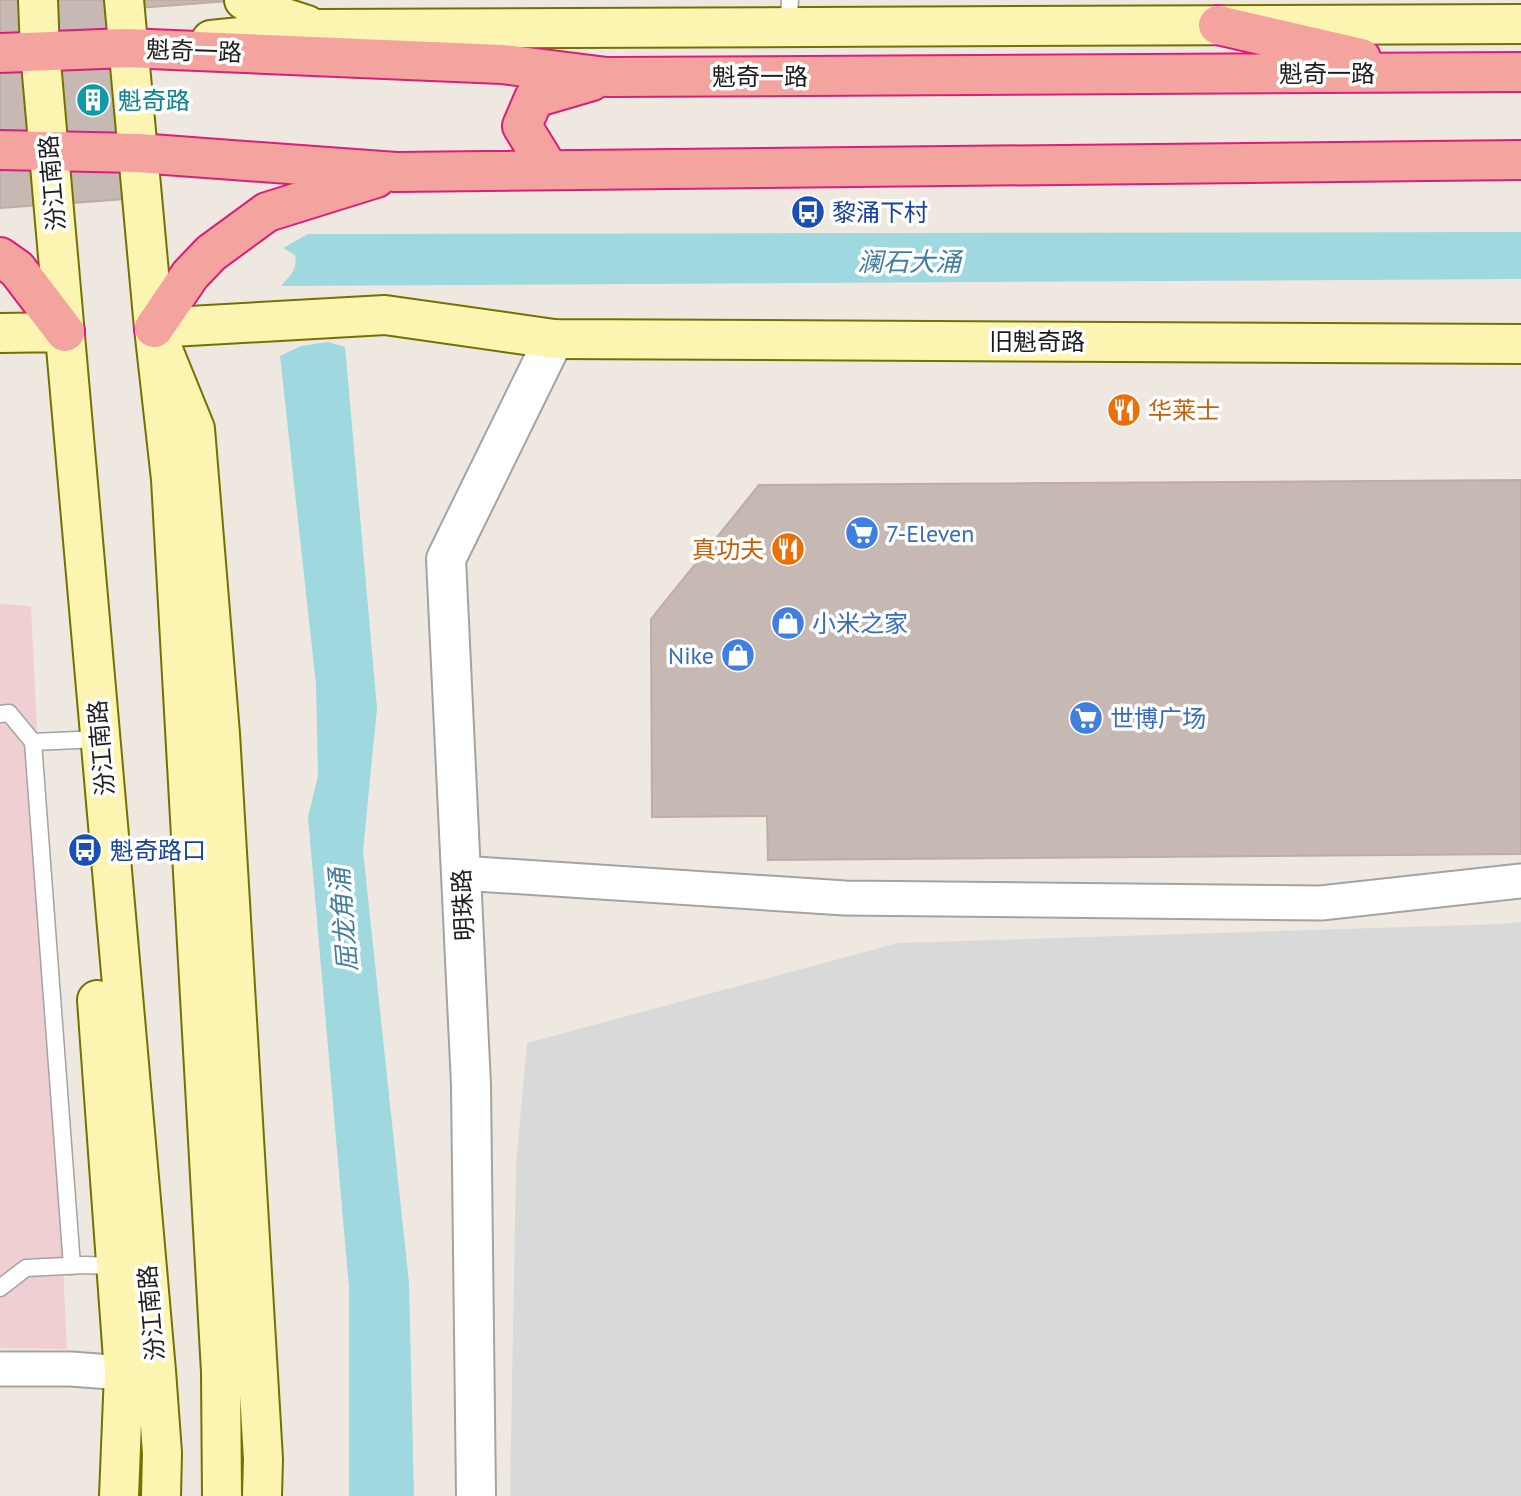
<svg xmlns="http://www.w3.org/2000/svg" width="1521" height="1496" font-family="'PT Sans','Noto Sans SC',sans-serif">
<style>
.residential{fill:#dad9d9}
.commercial{fill:#f0cfd2}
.water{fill:#9fd8de}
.building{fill:#c6b9b4;stroke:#c0aca3;stroke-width:2}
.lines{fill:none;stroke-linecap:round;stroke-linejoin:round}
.service-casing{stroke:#a3a3a3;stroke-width:19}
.minor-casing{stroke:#a3a3a3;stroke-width:37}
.tertiary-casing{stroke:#a3a3a3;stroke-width:42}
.secondary-casing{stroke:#757101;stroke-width:42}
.trunk-casing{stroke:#dd1d7a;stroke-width:42}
.service{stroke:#fff;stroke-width:16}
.minor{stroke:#fff;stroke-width:33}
.tertiary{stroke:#fff;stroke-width:38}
.secondary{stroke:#fcf5b2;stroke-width:38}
.trunk{stroke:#f4a49e;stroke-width:38}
.labels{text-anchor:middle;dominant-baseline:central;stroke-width:7;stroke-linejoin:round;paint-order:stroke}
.street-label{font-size:24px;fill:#1c1c1c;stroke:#fff}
.culture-label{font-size:24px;fill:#0d838f;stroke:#fff;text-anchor:start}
.transit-label{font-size:24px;fill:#164399;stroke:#fff;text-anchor:start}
.food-label{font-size:24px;fill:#c56008;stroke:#fff;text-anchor:start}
.shop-label{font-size:24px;fill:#366cbe;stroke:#fff;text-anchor:start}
.water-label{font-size:26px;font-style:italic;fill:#417d9e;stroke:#fff}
</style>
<rect width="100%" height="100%" fill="#eee8e1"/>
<path class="residential" d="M1521,922V1496H510L516,1164L527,1043L898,943L1502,924Z"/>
<path class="commercial" d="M0,604L31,606L67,1349L0,1348Z"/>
<path class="water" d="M1521,232V279L281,286C290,275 298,271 295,255L283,248L308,234Z
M328,342L345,347L377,708L363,851L409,1283L414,1496H349V1288L308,817L318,776L316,684L280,356L301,346Z"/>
<path class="building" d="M0,0H242L125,9L138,198L0,208Z
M45,0H124L138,198L60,204Z
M1521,480V854L768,860L767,816L652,817L651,619L759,485Z"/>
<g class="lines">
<g class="service-casing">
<path id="service" d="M788,27L790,0
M0,714L9,713L33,742L100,739
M33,742L72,1266
M0,1288L26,1268L85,1265L116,1266"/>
</g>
<g class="minor-casing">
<path id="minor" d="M461,873L845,898L1321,903L1521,881
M0,1369H71L124,1373L150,1372"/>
</g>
<g class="tertiary-casing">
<path id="tertiary" d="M476,1496L471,1085L446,559L554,339"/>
</g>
<g class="secondary-casing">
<path id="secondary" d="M38,0L40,51L156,1371L162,1453L161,1496
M124,0L154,328L171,479L221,1372L222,1496
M244,0L260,10L307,25
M211,40L318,29L1521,24
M0,333L65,332
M97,1000L124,1373L119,1496
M262,1496L263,1459L220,734L195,429L154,328L385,315L554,339L1521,344"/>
</g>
<g class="trunk-casing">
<path id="trunk" d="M1218,25L1361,58
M0,53L127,48L502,64L607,77L1521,72
M0,150L138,153L396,172L1521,160
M549,170L522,126L534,98L592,81
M0,257L17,269L65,332
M154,328L190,275L211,253L267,212L376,178"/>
</g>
<use href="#service" class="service"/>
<use href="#minor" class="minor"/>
<use href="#tertiary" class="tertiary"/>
<use href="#secondary" class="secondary"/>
<use href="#trunk" class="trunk"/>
</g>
<defs>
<g id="building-disc" transform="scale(1.75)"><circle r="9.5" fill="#0f9aa8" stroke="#fff"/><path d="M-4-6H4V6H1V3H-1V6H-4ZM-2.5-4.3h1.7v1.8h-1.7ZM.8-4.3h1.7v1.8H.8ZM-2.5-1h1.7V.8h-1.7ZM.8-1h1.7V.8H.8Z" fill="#fff"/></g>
<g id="bus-disc" transform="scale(1.75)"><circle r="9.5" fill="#1a4fb4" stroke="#fff"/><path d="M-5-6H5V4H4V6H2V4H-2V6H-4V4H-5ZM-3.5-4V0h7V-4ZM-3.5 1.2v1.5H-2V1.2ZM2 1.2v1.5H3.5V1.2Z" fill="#fff"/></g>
<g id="restaurant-disc" transform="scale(1.75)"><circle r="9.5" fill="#e8710a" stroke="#fff"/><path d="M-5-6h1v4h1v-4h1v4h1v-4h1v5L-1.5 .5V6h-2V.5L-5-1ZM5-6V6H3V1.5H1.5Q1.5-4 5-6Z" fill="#fff"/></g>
<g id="supermarket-disc" transform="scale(1.75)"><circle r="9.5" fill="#3f7fe0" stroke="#fff"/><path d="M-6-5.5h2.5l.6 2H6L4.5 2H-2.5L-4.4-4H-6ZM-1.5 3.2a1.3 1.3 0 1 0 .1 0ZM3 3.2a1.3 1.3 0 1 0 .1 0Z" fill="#fff"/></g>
<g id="shop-disc" transform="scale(1.75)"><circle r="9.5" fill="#3f7fe0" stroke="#fff"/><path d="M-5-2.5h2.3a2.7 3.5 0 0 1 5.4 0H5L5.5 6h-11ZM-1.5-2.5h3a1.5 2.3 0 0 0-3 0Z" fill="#fff"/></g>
</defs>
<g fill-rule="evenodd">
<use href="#building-disc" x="93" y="100"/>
<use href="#bus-disc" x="808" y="212"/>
<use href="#restaurant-disc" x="1124" y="410"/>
<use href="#supermarket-disc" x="862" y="533"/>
<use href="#restaurant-disc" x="788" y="549"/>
<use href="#shop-disc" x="788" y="623"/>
<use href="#shop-disc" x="738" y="655"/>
<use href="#supermarket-disc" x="1086" y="718"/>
<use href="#bus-disc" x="85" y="850"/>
</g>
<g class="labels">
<g class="street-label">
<text transform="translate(194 51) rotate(2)">魁奇一路</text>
<text x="1327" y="73">魁奇一路</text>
<text x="760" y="76">魁奇一路</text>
<text transform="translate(52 183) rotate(-95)">汾江南路</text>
<text x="1037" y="341">旧魁奇路</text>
<text transform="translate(101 748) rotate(-95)">汾江南路</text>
<text transform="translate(463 905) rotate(-93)">明珠路</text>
<text transform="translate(151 1313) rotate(-95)">汾江南路</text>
</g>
<g class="culture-label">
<text x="118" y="100">魁奇路</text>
</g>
<g class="transit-label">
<text x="832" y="212">黎涌下村</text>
<text x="110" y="850">魁奇路口</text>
</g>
<g class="food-label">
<text x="1148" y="410">华莱士</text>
<text x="764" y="549" text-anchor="end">真功夫</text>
</g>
<g class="shop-label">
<text x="886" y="533">7-Eleven</text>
<text x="812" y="623">小米之家</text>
<text x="714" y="655" text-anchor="end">Nike</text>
<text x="1110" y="718">世博广场</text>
</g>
<g class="water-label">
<text x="909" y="261">澜石大涌</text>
<text transform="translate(343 920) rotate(-95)">屈龙角涌</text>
</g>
</g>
</svg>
